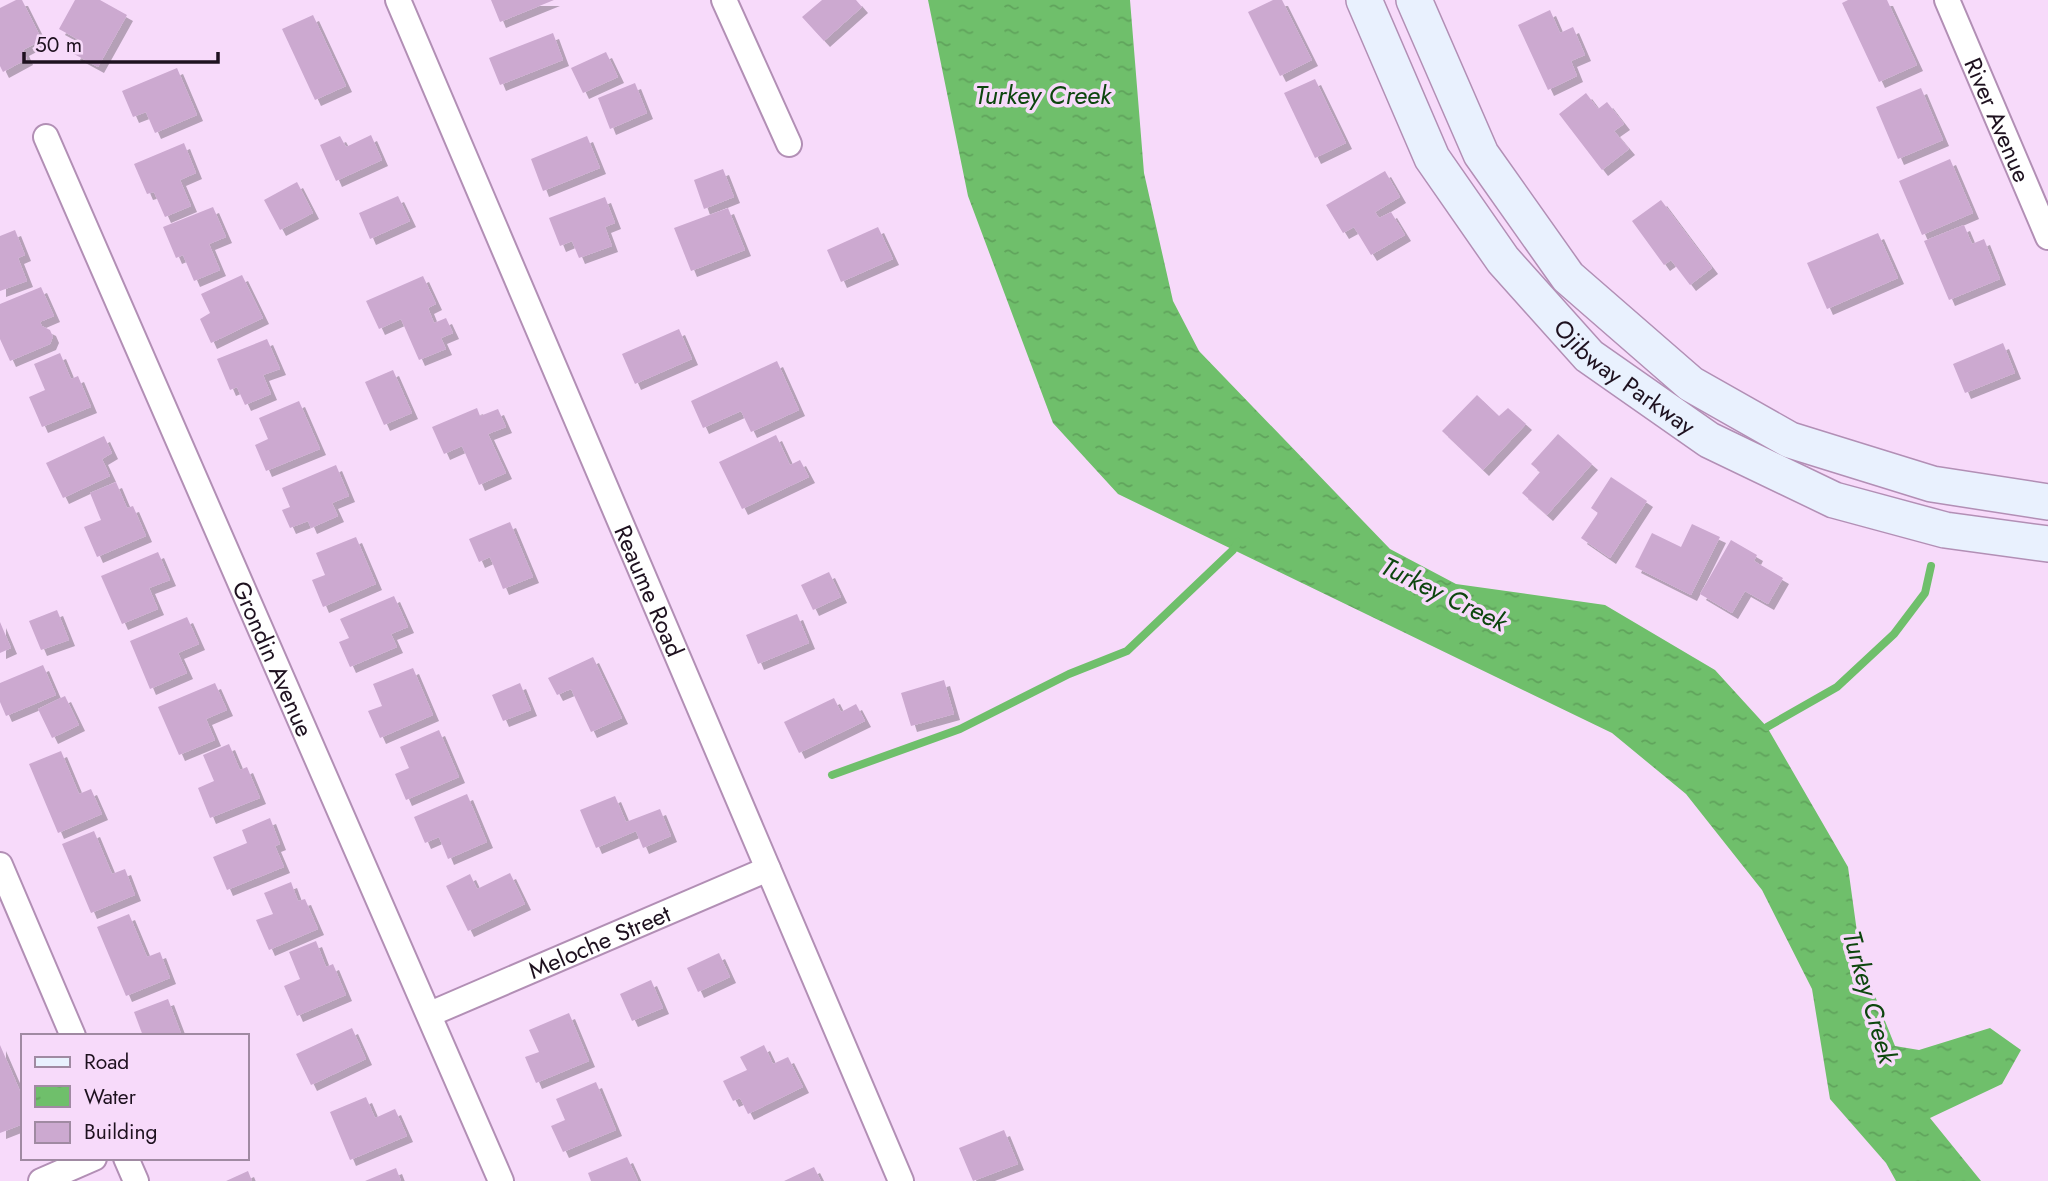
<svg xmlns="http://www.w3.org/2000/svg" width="2048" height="1181" font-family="Jost,sans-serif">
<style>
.water{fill:url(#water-ripples)}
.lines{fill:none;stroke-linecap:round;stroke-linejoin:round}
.stream{stroke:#6fbf6b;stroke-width:8}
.building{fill:#cca9d0;filter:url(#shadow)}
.street-casing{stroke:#b28fb5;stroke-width:28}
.secondary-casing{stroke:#b28fb5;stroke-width:38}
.street{stroke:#fff;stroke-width:24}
.secondary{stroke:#e9f1fe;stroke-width:35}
.labels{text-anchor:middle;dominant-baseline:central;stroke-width:7;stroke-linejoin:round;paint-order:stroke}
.street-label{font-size:24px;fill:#1e111f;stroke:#f7dafa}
.water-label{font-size:26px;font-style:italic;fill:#0d460e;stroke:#f7dafa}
</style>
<defs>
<pattern id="water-ripples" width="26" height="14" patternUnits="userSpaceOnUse" patternTransform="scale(1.75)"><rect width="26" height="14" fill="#6fbf6b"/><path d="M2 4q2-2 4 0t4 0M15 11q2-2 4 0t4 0" fill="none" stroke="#60a35c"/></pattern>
<filter id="shadow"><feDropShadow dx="6" dy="6" stdDeviation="0" flood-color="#0004"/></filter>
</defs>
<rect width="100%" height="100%" fill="#f7dafa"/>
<path class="water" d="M928,0H1130L1144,173L1173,301L1199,351L1390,549L1456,584L1605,605L1715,670L1767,727L1848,867L1861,961L1895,1046L1919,1050L1990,1028L2021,1050L2002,1084L1930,1118L1981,1181H1896L1886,1163L1830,1099L1812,989L1762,890L1686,794L1612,733L1118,494L1053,423L968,196Z"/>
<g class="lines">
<path class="stream" d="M1767,727L1837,687L1894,634L1925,593L1931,566
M832,775L960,729L1069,674L1127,651L1233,550L1238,542"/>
</g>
<path class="building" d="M16,0H22L42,40L23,50L27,59L3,72L0,66V8Z
M75,0H100L127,15L98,67L74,54L81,41L59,29Z
M491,0H554L500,22Z
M822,0H856L862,7L824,41L802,17Z
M1273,0H1282L1312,60L1280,76L1248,12Z
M1848,0H1887L1917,65L1879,82L1842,3Z
M1550,10L1560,33L1573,27L1585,55L1571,61L1577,76L1548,90L1518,25Z
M313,15L346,86L315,100L282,29Z
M553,33L563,60L500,85L489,58Z
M606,52L618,77L583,93L571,68Z
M177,68L197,115L155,133L146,112L133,117L122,91Z
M1315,79L1346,143L1315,158L1284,93Z
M635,83L647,113L610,129L598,98Z
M1921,88L1943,140L1898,159L1876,107Z
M1586,93L1598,109L1607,102L1624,124L1614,131L1629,149L1602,170L1559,114Z
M371,135L382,160L336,181L320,145L340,136L346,147Z
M587,136L600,168L543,191L531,159Z
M184,143L196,173L180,180L191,206L165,217L154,192L147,194L134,164Z
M1950,159L1973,213L1922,235L1899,181Z
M723,169L734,197L704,209L694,180Z
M1385,171L1400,197L1375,212L1379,218L1391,212L1405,235L1371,255L1354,227L1343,233L1326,205Z
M297,182L313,213L280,230L264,200Z
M398,196L410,221L370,239L359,213Z
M605,197L615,223L605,227L612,246L579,258L572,241L560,246L549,218Z
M1661,200L1712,268L1690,285L1671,260L1664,265L1632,221Z
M213,207L226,237L209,244L220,270L194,281L183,255L176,258L163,227Z
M728,208L745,250L691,271L674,228Z
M1964,225L1972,244L1984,239L2000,279L1949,300L1924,241Z
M878,227L893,259L841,282L827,250Z
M15,230L25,255L18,258L27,281L0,291V236Z
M1878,233L1898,278L1827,309L1807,263Z
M242,275L263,318L211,343L200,319L210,313L201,294Z
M423,276L436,304L428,308L434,323L446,318L453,333L441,338L446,349L419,360L401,319L379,329L366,301Z
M41,287L54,316L40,322L42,326L50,330L53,337L50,344L10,361L0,339V304Z
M679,329L692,359L635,384L622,354Z
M267,339L280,369L263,375L271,394L245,405L237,387L230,390L217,359Z
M2003,343L2015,373L1965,393L1953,364Z
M60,353L71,379L78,376L91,407L42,427L29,397L45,390L34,364Z
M777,361L799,410L751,432L741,411L703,428L691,401Z
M393,370L412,413L384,425L365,382Z
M1477,395L1499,416L1508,408L1526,424L1483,470L1442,431Z
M299,401L320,449L266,471L255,445L268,439L259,418Z
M477,408L480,416L498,409L506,427L488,434L506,473L479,485L462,446L444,454L432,427Z
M1558,434L1592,464L1547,515L1522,493L1540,472L1531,464Z
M776,435L790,465L800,460L809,477L742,509L719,462Z
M104,436L112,453L102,459L110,476L63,498L46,463Z
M336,465L349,496L332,503L338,516L311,528L308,521L290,528L282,510L290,507L282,488Z
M1611,477L1647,501L1610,558L1581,538L1598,513L1591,508Z
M116,482L127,508L133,506L146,536L97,557L84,527L101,520L90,493Z
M510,522L533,577L503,589L490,557L479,562L469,539Z
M1692,524L1720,537L1691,595L1635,567L1652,533L1681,547Z
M356,537L376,584L323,607L312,580L325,575L316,553Z
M1731,540L1757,555L1754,561L1783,578L1768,604L1745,591L1732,613L1700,594Z
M158,552L170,580L149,588L158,609L122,624L101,576Z
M829,572L841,597L813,610L801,585Z
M394,596L408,627L391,634L397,647L350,667L339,642L349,638L340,619Z
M57,610L69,640L41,650L29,621Z
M797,614L809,643L758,664L746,635Z
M187,617L199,644L178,653L187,673L150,689L130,641Z
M0,622L11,648L0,653Z
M593,657L622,718L591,732L571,689L557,695L548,678Z
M43,665L56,695L6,716L0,702V683Z
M413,668L433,715L380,738L368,711L382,706L373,684Z
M944,680L954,714L911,726L901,693Z
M215,683L227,710L206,719L215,740L179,755L158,707Z
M520,683L531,710L503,721L492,695Z
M65,696L79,725L52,738L38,709Z
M834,698L841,712L856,704L865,721L799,753L784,722Z
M439,730L459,777L406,800L395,774L409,768L400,747Z
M229,744L240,770L247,767L260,798L210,818L198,788L214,781L203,755Z
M61,751L79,794L91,789L102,814L58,833L29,764Z
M467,794L487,842L448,859L439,837L425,843L414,817Z
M615,796L626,822L660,809L671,836L643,848L636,831L596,848L580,810Z
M270,818L280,844L275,846L284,867L227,890L213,857L247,843L242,830Z
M94,831L112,874L125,869L135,895L91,913L62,844Z
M510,873L525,904L468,931L446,886L470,874L477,889Z
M291,882L298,901L305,899L318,929L269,950L256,920L273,914L264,893Z
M129,914L147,957L160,952L170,978L126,996L97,927Z
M316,941L326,967L333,964L346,995L297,1016L284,986L300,979L289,952Z
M719,953L730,977L698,992L687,968Z
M651,980L663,1008L632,1021L620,994Z
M168,999L182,1036H143L134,1012Z
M569,1013L589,1061L536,1083L525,1057L539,1052L529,1030Z
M352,1028L366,1059L311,1085L296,1054Z
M0,1045L23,1098V1124L0,1133Z
M764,1045L773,1064L788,1057L803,1087L748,1114L740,1098L733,1101L723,1081L747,1070L740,1057Z
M596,1082L616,1130L563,1152L551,1126L565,1120L556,1099Z
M366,1097L375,1118L395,1109L407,1136L350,1160L330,1112Z
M1004,1130L1018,1164L973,1181L959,1148Z
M627,1157L638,1181H591L588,1173Z
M814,1167L821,1181H784Z
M396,1168L401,1181H365Z
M248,1171L252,1181H226Z"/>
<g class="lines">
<g class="street-casing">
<g id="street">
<path id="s1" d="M398,0L901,1181"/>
<path d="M724,0L789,144"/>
<path id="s2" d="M1947,0L2048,237"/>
<path id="s3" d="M46,137L501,1181"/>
<path d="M0,865L73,1036"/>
<path id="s4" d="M430,1014L768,869"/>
<path d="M126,1158L136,1181"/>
<path d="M41,1181L94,1158"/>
</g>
</g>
<g class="secondary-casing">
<g id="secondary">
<path id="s5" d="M1364,0L1432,158L1503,260L1589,356L1709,440L1834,500L1945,530L2048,544"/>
<path d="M1414,0L1481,154L1568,277L1691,384L1790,440L1932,484L2048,502"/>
</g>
</g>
<use href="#street" class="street"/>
<use href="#secondary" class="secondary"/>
</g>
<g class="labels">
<g class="street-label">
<text stroke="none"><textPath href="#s2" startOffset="130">River Avenue</textPath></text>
<text stroke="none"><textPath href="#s5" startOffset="466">Ojibway Parkway</textPath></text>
<text stroke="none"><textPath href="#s1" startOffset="642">Reaume Road</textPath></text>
<text stroke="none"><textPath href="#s3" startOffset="569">Grondin Avenue</textPath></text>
<text stroke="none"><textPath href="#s4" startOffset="184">Meloche Street</textPath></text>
</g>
<g class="water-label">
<text x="1043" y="95">Turkey Creek</text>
<text transform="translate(1444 594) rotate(26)">Turkey Creek</text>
<text transform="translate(1870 997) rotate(74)">Turkey Creek</text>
</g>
</g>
<rect x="21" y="1034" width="228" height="126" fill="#f7dafa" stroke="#a08aa2" stroke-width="2"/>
<rect x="35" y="1057" width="35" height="10" fill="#e9f1fe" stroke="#a08aa2" stroke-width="2"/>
<text x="84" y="1069" font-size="21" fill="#1e111f">Road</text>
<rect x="35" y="1086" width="35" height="21" fill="url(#water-ripples)" stroke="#a08aa2" stroke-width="2"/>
<text x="84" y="1104" font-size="21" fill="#1e111f">Water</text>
<rect x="35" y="1122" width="35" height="21" fill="#cca9d0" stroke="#a08aa2" stroke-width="2"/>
<text x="84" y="1139" font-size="21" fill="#1e111f">Building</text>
<path d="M24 52v10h194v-10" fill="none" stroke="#1e111f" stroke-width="3.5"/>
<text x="35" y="52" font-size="21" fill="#1e111f" stroke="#f7dafa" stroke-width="5" paint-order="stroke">50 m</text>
</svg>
